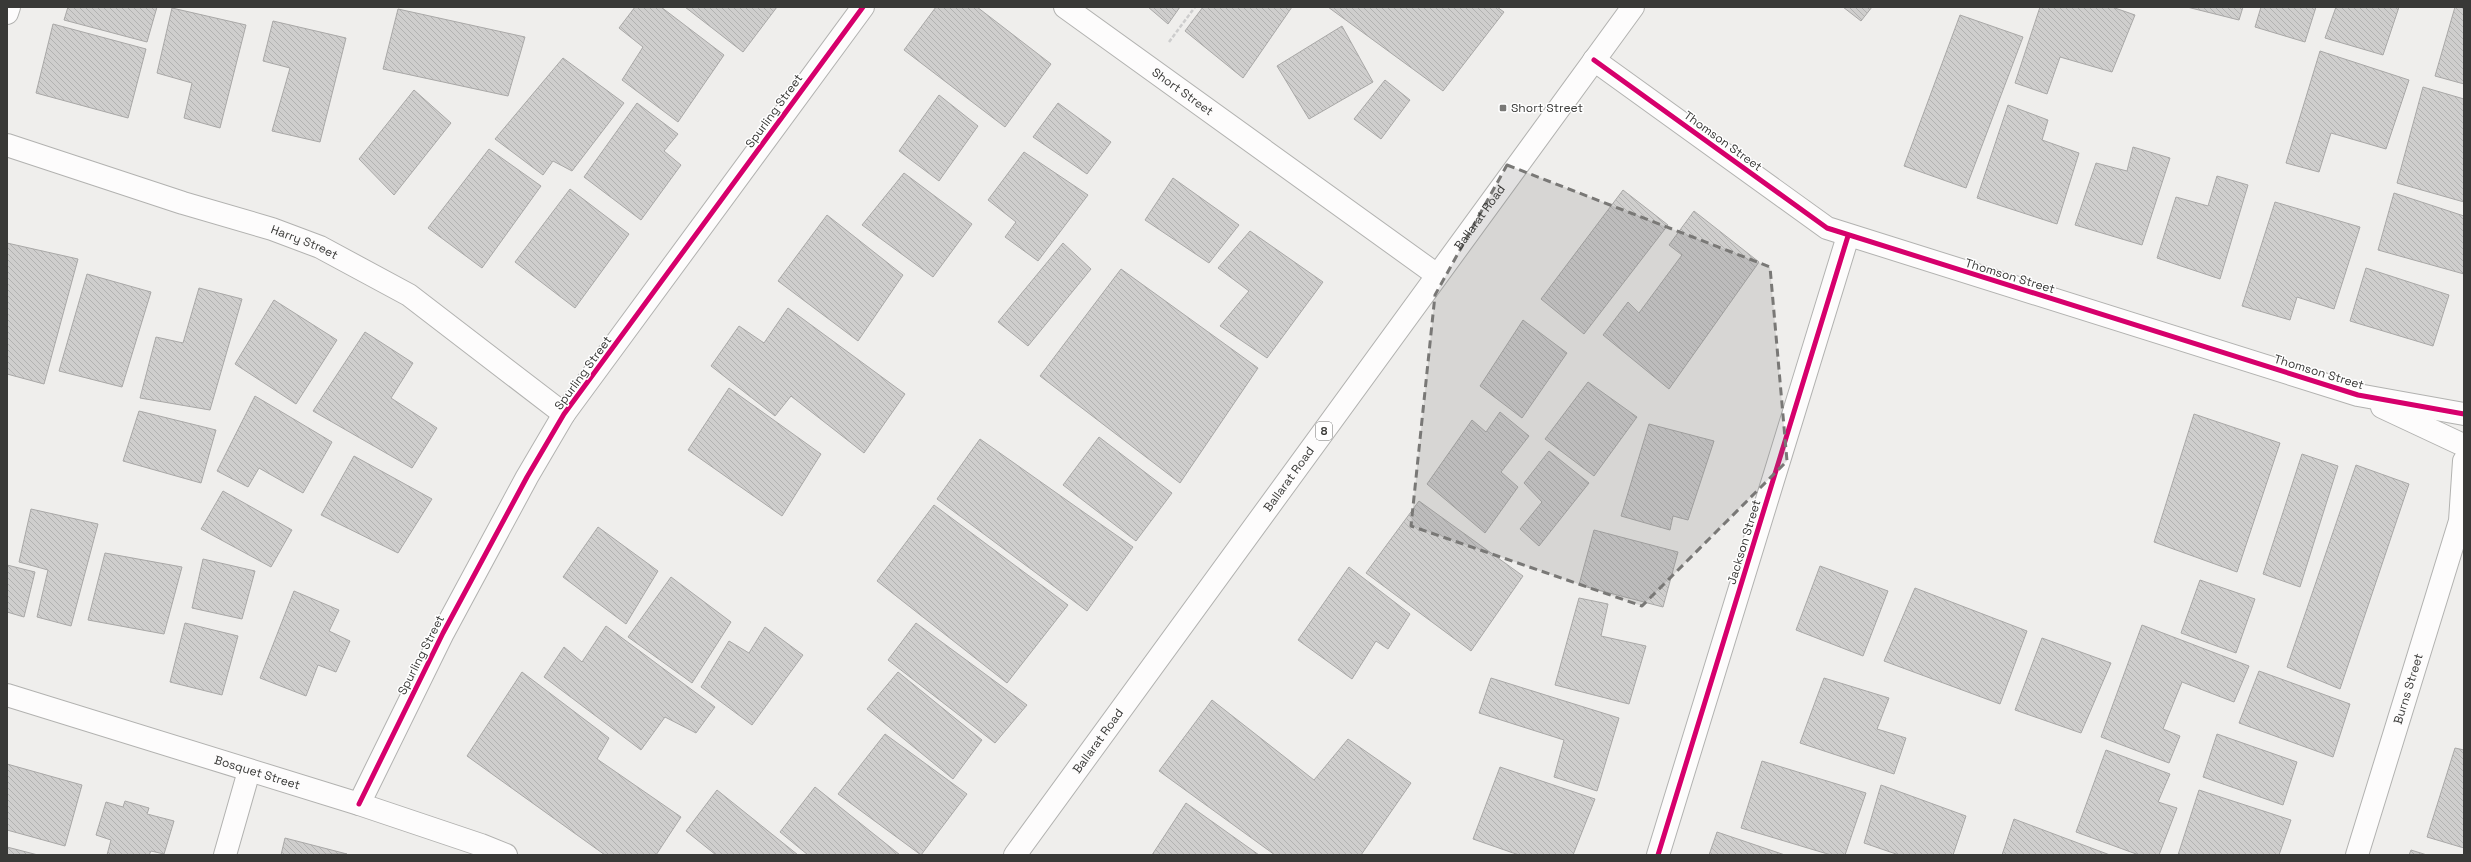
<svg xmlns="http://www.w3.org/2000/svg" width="2471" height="862" font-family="'Space Grotesk',sans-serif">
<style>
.building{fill:url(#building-back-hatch);stroke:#a9a8a7}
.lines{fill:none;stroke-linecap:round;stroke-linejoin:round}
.minor-casing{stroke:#b2b2b0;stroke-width:24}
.highway-casing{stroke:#b2b2b0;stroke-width:24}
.path{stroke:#cdcdcd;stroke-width:2.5;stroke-dasharray:4 2;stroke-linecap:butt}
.minor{stroke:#fdfcfc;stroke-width:22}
.highway{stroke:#fdfcfc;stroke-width:22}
.cycleway-casing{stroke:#fff;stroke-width:8}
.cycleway{stroke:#d6006c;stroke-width:5}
.marked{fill:#797876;fill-opacity:0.2;stroke:#797876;stroke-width:3;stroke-dasharray:8 5;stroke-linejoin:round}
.poi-dot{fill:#797876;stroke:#fff;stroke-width:1.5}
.labels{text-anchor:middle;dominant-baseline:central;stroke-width:3;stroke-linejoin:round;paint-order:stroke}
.shield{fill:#fff;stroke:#747473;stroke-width:1}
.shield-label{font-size:11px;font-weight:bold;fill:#393937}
.street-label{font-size:12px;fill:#393937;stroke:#fff}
.poi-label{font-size:12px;fill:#393937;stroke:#fff;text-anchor:start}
</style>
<defs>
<pattern id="building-back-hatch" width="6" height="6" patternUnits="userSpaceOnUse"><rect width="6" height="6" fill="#cfcecd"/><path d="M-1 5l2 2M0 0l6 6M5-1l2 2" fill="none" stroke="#b2b2b1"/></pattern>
</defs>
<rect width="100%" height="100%" fill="#efeeec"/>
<path class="building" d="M68,7H157L147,42L64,20Z
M635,7H661L724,55L678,122L622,80L643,47L619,28Z
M685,7H777L743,52Z
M936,7H977L1051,64L1005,127L904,50Z
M1148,7H1180L1168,24Z
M1203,7H1292L1243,78L1185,31Z
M1328,7H1497L1504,12L1443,91Z
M1843,7H1872L1861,21Z
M2040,7H2112L2135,15L2112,72L2060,57L2047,94L2015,83Z
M2187,7H2243L2239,20Z
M2261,7H2316L2305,42L2255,27Z
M2336,7H2399L2383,55L2325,38Z
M2455,7H2464V84L2435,76Z
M172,8L246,25L220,128L184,118L192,83L157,73Z
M398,9L525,37L508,96L383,69Z
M1960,15L2023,37L1966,188L1904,166Z
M273,21L346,38L320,142L272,131L290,68L263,61Z
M53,24L146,49L128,118L36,93Z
M1342,26L1373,82L1309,119L1277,66Z
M2320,51L2409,80L2386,149L2331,133L2319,172L2286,163Z
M563,58L624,103L572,171L553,161L543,175L495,139Z
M1385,80L1410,100L1381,139L1354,119Z
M2423,87L2464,99V202L2397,183Z
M414,90L451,123L394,195L359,159Z
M939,95L978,126L939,181L899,151Z
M637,103L678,134L664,151L681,165L641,220L584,177Z
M1058,103L1111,142L1087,174L1033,137Z
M2008,105L2048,120L2042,140L2079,153L2057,224L1977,198Z
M2133,147L2170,158L2142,245L2075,225L2096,163L2127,171Z
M489,149L541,186L482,268L428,228Z
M1024,152L1088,195L1038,261L1005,237L1016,222L988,200Z
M904,173L972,224L933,277L862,225Z
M2217,176L2248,185L2220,279L2157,258L2176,197L2208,206Z
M1173,178L1239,225L1209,263L1145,220Z
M570,189L629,234L575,308L515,262Z
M1623,190L1668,225L1584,334L1541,299Z
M2394,193L2464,216V274L2378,250Z
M2275,202L2360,227L2334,309L2297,297L2290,320L2242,306Z
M1694,211L1759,262L1669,389L1603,335L1628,302L1639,313L1682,255L1669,245Z
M827,215L903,275L858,341L778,281Z
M1250,231L1323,282L1267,358L1220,326L1249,291L1218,268Z
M7,243L78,259L44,384L7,374Z
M1063,243L1091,269L1028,346L998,322Z
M2366,268L2449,295L2433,346L2350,321Z
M1121,269L1258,368L1180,483L1040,376Z
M87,274L151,292L122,387L59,371Z
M199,288L242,299L210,410L140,398L156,337L183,343Z
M274,300L337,340L296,404L235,364Z
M788,308L905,394L864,453L791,396L775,416L711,366L739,326L764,343Z
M1523,320L1567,353L1522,418L1480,386Z
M365,332L413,363L391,398L437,428L412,468L313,411Z
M1588,382L1637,417L1594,476L1545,439Z
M729,388L821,454L782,516L688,450Z
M255,396L332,442L303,493L259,468L248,487L217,471Z
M139,411L216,430L201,483L123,461Z
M1500,412L1529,436L1501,472L1518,487L1485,533L1427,484L1472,420L1486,432Z
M2194,414L2280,443L2237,572L2154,542Z
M1649,424L1714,441L1688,520L1673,516L1670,530L1621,516Z
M1099,437L1172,493L1136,541L1063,485Z
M980,439L1133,547L1087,611L937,499Z
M1549,451L1589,483L1539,546L1520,529L1542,502L1524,483Z
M2302,454L2338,466L2300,587L2263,574Z
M354,456L432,499L398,553L321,515Z
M2356,465L2409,484L2340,689L2287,667Z
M223,491L292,530L271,567L201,529Z
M1419,501L1523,576L1471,651L1366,573Z
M934,505L1068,605L1007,683L877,581Z
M31,509L98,524L71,626L37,617L48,570L19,562Z
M598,527L658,571L626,624L563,577Z
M1594,530L1678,552L1663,607L1579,585Z
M105,553L182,567L164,634L88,620Z
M203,559L255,571L242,619L192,608Z
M7,565L35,572L24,617L7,612Z
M1820,566L1888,591L1863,656L1796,630Z
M1349,567L1410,614L1388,649L1376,641L1352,679L1298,640Z
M671,577L731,622L692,683L628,637Z
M2200,580L2255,599L2236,653L2181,633Z
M1915,588L2027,631L2000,704L1884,661Z
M294,591L339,610L329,631L350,641L336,672L318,665L306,696L260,678Z
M1579,598L1608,604L1601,636L1646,646L1629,704L1555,685Z
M185,623L238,636L222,695L170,682Z
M916,623L1027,705L995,743L888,660Z
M2142,625L2249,666L2234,702L2182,682L2163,729L2180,736L2169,763L2101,737Z
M606,626L715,707L696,733L665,717L641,750L544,677L564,647L582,662Z
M765,627L803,655L752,725L701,687L729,641L749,653Z
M2042,638L2111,663L2081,733L2015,710Z
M2259,671L2350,704L2333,757L2239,723Z
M522,672L609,738L597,759L681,817L656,855H605L467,756Z
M898,672L982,740L953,779L867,709Z
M1491,678L1619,718L1597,791L1554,777L1564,740L1479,713Z
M1824,678L1889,698L1877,729L1906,738L1894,774L1800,743Z
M1212,700L1314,780L1348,739L1411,783L1361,855H1275L1159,771Z
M885,734L967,794L921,855L838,794Z
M2217,734L2297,762L2283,805L2203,777Z
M2455,748L2464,750V848L2427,837Z
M2106,750L2170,774L2158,802L2177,808L2159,855H2139L2076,832Z
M1762,761L1866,793L1845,855H1831L1741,828Z
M7,764L82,785L65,846L7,830Z
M1500,767L1595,799L1573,855H1519L1473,839Z
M1881,785L1966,816L1953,855H1899L1864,843Z
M815,787L900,855H808L780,832Z
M717,790L798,855H716L686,831Z
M2199,790L2291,820L2279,855H2178Z
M125,801L149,808L147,814L174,821L164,854L151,851L149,855H107L111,840L96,835L106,802L123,807Z
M1186,803L1259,855H1152Z
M2014,819L2110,855H2002Z
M1717,832L1785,855H1709Z
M285,838L347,854L281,855Z
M7,847L38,855H7Z
M2411,850L2427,855H2409Z"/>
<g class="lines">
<g class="minor-casing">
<g id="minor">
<path id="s1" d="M1065,7L1437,275"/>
<path d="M7,13L9,7"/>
<path d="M1594,60L1827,228L2358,395L2464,414"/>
<path id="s2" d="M7,145L183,203L272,229L320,247L409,295L564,414"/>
<path d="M2382,407L2461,444"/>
<path id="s3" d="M7,695L359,804L481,845L506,855"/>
<path d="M359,804L443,633L527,477L564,414L863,7"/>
<path d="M225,855L249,771"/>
<path d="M1658,855L1848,236"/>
<path id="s4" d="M2357,855L2460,521L2464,461"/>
</g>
</g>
<g class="highway-casing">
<g id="highway">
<path id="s5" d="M1015,855L1633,7"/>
</g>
</g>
<path class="path" d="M1169,42L1195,7"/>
<use href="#minor" class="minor"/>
<use href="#highway" class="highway"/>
<g class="cycleway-casing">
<path id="cycleway" d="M1594,60L1827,228L2358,395L2464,414
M359,804L443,633L527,477L564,414L863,7
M1658,855L1848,236"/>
</g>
<use href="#cycleway" class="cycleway"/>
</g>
<path class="marked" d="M1507,165L1770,267L1787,461L1642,606L1411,526L1435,295Z"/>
<rect class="poi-dot" x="1499" y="104" width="8" height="8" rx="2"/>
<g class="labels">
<rect class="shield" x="1316" y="422" width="16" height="18" rx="3"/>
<g class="shield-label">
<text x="1324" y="431">8</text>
</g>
<g class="street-label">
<text stroke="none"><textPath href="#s1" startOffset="145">Short Street</textPath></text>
<text transform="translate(774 111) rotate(-54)">Spurling Street</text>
<text transform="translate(1723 141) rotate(36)">Thomson Street</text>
<text stroke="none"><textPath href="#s5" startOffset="789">Ballarat Road</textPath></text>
<text stroke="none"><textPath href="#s2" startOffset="313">Harry Street</textPath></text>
<text transform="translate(2010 276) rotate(17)">Thomson Street</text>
<text transform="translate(2319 372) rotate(17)">Thomson Street</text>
<text transform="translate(583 373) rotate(-54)">Spurling Street</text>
<text stroke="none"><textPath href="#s5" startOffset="465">Ballarat Road</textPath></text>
<text transform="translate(1744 542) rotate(-73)">Jackson Street</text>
<text transform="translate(421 655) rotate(-63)">Spurling Street</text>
<text stroke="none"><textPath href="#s4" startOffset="174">Burns Street</textPath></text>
<text stroke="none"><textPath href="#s5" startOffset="141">Ballarat Road</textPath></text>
<text stroke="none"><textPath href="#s3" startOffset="262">Bosquet Street</textPath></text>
</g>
<g class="poi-label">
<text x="1511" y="108">Short Street</text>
</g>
</g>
<rect width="2471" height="862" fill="none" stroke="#393937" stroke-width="16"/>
</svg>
